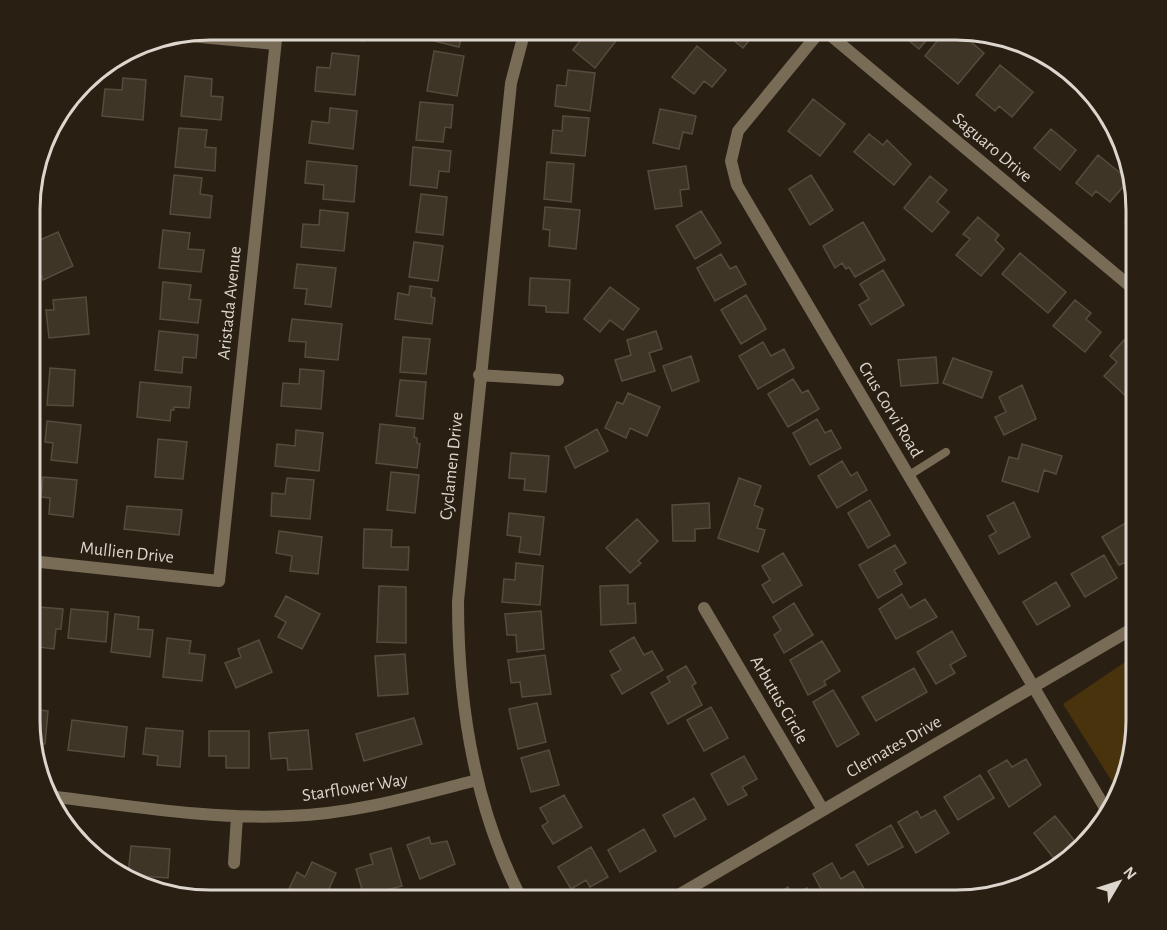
<svg xmlns="http://www.w3.org/2000/svg" width="1167" height="930" font-family="'Alegreya Sans',sans-serif">
<style>
.green{fill:#49330c}
.building{fill:#3e3527;stroke:#564c3d;stroke-width:1.5}
.lines{fill:none;stroke-linecap:round;stroke-linejoin:round}
.lane{stroke:#796c57;stroke-width:8}
.street{stroke:#796c57;stroke-width:12}
.labels{text-anchor:middle;dominant-baseline:central;stroke-width:6;stroke-linejoin:round;paint-order:stroke}
.street-label{font-size:18px;fill:#dcd6ce;stroke:#292013}
.rim{fill:none;stroke:#dcd6ce;stroke-width:3}
</style>
<rect width="100%" height="100%" fill="#292013"/>
<path class="green" d="M1137,654V732L1120,794L1063,704Z"/>
<path class="building" d="M321,30H366L364,41L320,36Z
M432,30H463L459,47L430,40Z
M610,30L619,37L595,68L573,50L583,37L577,30Z
M721,30H758L743,48Z
M896,30H935L919,49Z
M946,30H957L984,53L958,84L925,56Z
M697,46L726,70L712,87L704,81L694,94L672,77Z
M434,51L464,56L457,96L427,91Z
M332,53L359,56L355,95L315,91L317,67L330,68Z
M1000,65L1033,92L1012,117L999,106L995,111L976,95Z
M568,70L595,73L590,111L555,106L557,85L566,86Z
M185,76L212,79L211,96L223,97L221,120L181,116Z
M123,78L146,80L143,120L102,116L105,89L122,90Z
M813,99L845,124L820,156L788,131Z
M420,102L453,105L451,128L445,127L443,142L416,140Z
M330,108L357,111L353,149L309,143L312,121L329,123Z
M660,109L696,116L692,134L683,132L679,149L653,143Z
M563,116L589,118L585,156L551,153L553,130L562,131Z
M179,128L207,130L205,147L216,148L215,171L175,167Z
M1051,129L1076,150L1060,170L1034,148Z
M869,134L883,145L887,140L911,164L894,185L854,152Z
M413,147L451,151L449,172L439,171L437,188L410,185Z
M1098,155L1129,180L1110,202L1096,191L1092,196L1076,183Z
M307,161L357,166L354,202L323,199L324,185L305,183Z
M547,162L574,164L571,202L544,199Z
M686,166L689,189L680,190L682,206L655,209L648,171Z
M174,175L202,178L200,194L212,196L210,218L170,214Z
M811,175L833,210L810,225L789,189Z
M930,176L947,190L937,202L949,212L932,232L904,208Z
M421,194L447,197L443,235L416,232Z
M32,195L39,206L32,212Z
M545,207L580,210L576,249L549,246L550,230L543,229Z
M1137,208V234L1125,223Z
M320,210L348,213L344,251L301,247L303,224L319,225Z
M701,211L721,243L695,259L676,226Z
M978,217L999,235L995,240L1004,249L981,276L956,255L970,239L963,234Z
M863,222L885,260L855,277L849,267L846,269L842,263L835,268L823,246Z
M163,230L190,233L188,249L204,250L201,272L159,268Z
M58,232L73,266L43,280L38,267L31,268V244Z
M414,242L443,246L438,281L409,277Z
M1020,253L1066,292L1048,313L1002,274Z
M721,254L730,269L736,266L746,284L715,301L697,268Z
M297,264L336,268L331,307L305,304L307,289L294,288Z
M883,270L904,305L871,325L859,305L869,299L860,284Z
M530,278L570,280L568,313L546,312V306L529,305Z
M163,282L191,285L189,299L201,300L198,323L160,319Z
M410,286L432,289L431,297L435,298L432,324L395,319L398,293L409,295Z
M610,287L639,309L623,330L610,320L600,332L584,319Z
M746,295L766,329L741,344L721,310Z
M86,297L89,334L49,338L46,310H54L53,300Z
M1075,300L1091,313L1086,319L1101,332L1085,352L1053,326Z
M292,319L342,324L338,360L305,357L306,342L289,341Z
M159,331L198,335L196,358L183,357L182,373L155,370Z
M656,331L662,349L649,353L655,371L622,381L615,360L631,355L627,340Z
M403,337L430,339L426,374L400,372Z
M1124,340L1137,351V388L1128,398L1104,376L1117,362L1110,356Z
M763,342L771,356L784,349L794,368L758,389L739,356Z
M691,356L699,381L672,391L663,366Z
M936,357L938,383L901,386L898,360Z
M953,358L992,372L982,398L943,383Z
M50,368L75,370L73,406L47,405Z
M300,369L324,371L321,409L281,406L283,383L299,384Z
M793,379L802,393L808,390L819,409L788,427L768,394Z
M400,380L426,382L423,419L396,416Z
M140,382L191,387L189,408L174,407V410H171L170,421L137,417Z
M1022,385L1036,419L1004,435L995,417L1006,412L999,397Z
M628,393L660,407L647,436L630,428L626,438L605,428L617,402L623,404Z
M817,419L825,433L831,430L841,448L810,465L793,433Z
M47,421L81,425L77,463L51,460L53,443L45,442Z
M380,424L415,428L414,437L417,438V443L420,444L417,468L376,463Z
M597,429L608,451L575,468L565,447Z
M296,430L323,433L319,471L275,466L277,444L295,446Z
M158,439L187,442L183,479L155,477Z
M1022,444L1062,456L1056,474L1044,470L1038,492L1002,481L1009,457L1018,459Z
M511,453L549,456L546,492L524,490L525,479L509,478Z
M842,461L851,476L857,472L867,490L837,508L818,476Z
M391,472L419,475L415,513L387,510Z
M43,477L77,480L73,517L49,514L50,498L41,497Z
M287,478L314,480L310,519L271,516L272,493L285,494Z
M739,478L761,486L754,505L763,509L757,528L765,530L758,552L718,538Z
M870,500L890,535L868,548L848,513Z
M1014,502L1030,537L999,554L989,536L996,532L987,516Z
M709,503L710,528L695,529V541H673L672,505Z
M127,506L182,510L179,535L124,529Z
M509,513L544,517L540,555L519,552L521,537L507,535Z
M1137,516V558L1119,565L1102,537Z
M637,519L658,541L638,561L641,563L630,573L606,548Z
M364,529L392,530L391,547H409L408,570L363,568Z
M279,531L322,537L318,574L290,571L292,556L276,553Z
M895,545L906,563L894,570L902,584L878,598L859,565Z
M783,553L802,585L773,603L762,585L770,580L762,566Z
M1104,555L1117,578L1085,597L1071,574Z
M516,563L543,566L540,605L502,602L504,579L515,580Z
M1056,582L1070,606L1037,625L1023,602Z
M628,585V604L635,603L636,623L601,625L600,586Z
M379,586L406,587V643L377,642Z
M902,594L910,608L925,599L937,617L896,639L879,609Z
M286,596L320,614L302,649L278,637L286,622L275,616Z
M794,603L813,635L784,653L774,635L781,630L773,617Z
M39,607L63,609L61,629H56L54,649L31,646V608L39,609Z
M71,609L108,612L106,642L68,638Z
M541,611L544,649L517,652L516,635H507L505,614Z
M115,614L139,617L138,629L153,630L150,657L111,652Z
M952,631L966,656L950,665L955,673L936,684L917,652Z
M634,637L644,655L652,651L663,670L622,694L611,675L621,670L610,651Z
M167,638L191,641L189,653L205,655L202,681L163,677Z
M259,640L272,672L236,688L225,663L241,657L238,649Z
M822,641L840,671L824,681L826,685L808,695L790,660Z
M405,654L408,694L378,696L375,656Z
M545,655L551,694L522,697L520,682L511,683L508,660Z
M686,666L696,683L692,686L702,705L668,724L651,693L670,682L667,677Z
M914,668L927,692L876,721L862,697Z
M833,690L859,734L837,747L813,702Z
M537,703L546,742L518,749L509,709Z
M711,707L728,738L704,751L687,720Z
M30,709L48,711L45,744L33,743Z
M414,718L422,744L364,761L356,734Z
M72,720L127,727L124,757L68,750Z
M146,728L183,731L180,767L157,765L158,756L143,754Z
M308,730L312,769L288,770L287,758L271,759L269,733Z
M209,731H249V768H226V756H209Z
M549,750L559,785L531,792L521,758Z
M744,756L757,779L742,787L747,795L728,805L711,774Z
M1026,759L1041,785L1009,807L988,771L1007,760L1012,767Z
M980,775L994,798L958,820L944,797Z
M564,795L582,827L553,844L542,826L548,822L540,808Z
M694,798L706,819L675,837L663,815Z
M935,810L949,833L916,853L898,822L917,811L921,818Z
M1055,816L1077,844L1056,861L1034,833Z
M891,825L903,847L868,865L856,845Z
M644,829L656,851L620,872L608,850Z
M429,837L431,844L447,841L455,864L420,879L407,845Z
M131,846L170,849L168,878L128,875Z
M591,847L608,877L590,887L586,880L571,889L558,867Z
M391,848L402,886L364,896L356,869L373,864L370,854Z
M312,862L336,873L324,900H302L287,893L297,872L305,877Z
M832,863L841,879L854,871L867,894L856,900H827L813,874Z
M788,887L793,896L807,888L815,900H769Z"/>
<g class="lines">
<path class="lane" d="M908,476L946,452"/>
<path class="street" d="M821,30L738,131L731,161L737,185L1108,813
M824,30L1137,292
M179,35L275,44
M479,375L558,380
M31,561L219,581L277,30
M704,608L823,810
M48,796C127,805 209,820 289,816C353,814 415,796 477,780
M234,863L237,816
M522,900C474,808 458,704 458,601L511,83L525,30
M670,900L1137,626"/>
</g>
<g class="labels">
<g class="street-label">
<text transform="translate(992 148) rotate(40)">Saguaro Drive</text>
<text transform="translate(230 303) rotate(-84)">Aristada Avenue</text>
<text transform="translate(890 410) rotate(59)">Crus Corvi Road</text>
<text transform="translate(452 466) rotate(-84)">Cyclamen Drive</text>
<text transform="translate(127 553) rotate(6)">Mullien Drive</text>
<text transform="translate(779 700) rotate(60)">Arbutus Circle</text>
<text transform="translate(894 747) rotate(-30)">Clernates Drive</text>
<text transform="translate(355 788) rotate(-9)">Starflower Way</text>
</g>
</g>
<path d="M0 0H1167V930H0ZM210 40H956A170 170 0 0 1 1126 210V720A170 170 0 0 1 956 890H210A170 170 0 0 1 40 720V210A170 170 0 0 1 210 40Z" fill="#292013" fill-rule="evenodd"/>
<path class="rim" d="M210 40H956A170 170 0 0 1 1126 210V720A170 170 0 0 1 956 890H210A170 170 0 0 1 40 720V210A170 170 0 0 1 210 40Z"/>
<g transform="translate(1119 882) rotate(51)" stroke="#292013" stroke-width="4.5" paint-order="stroke">
<path d="M0-4.5L10 22L0 15L-10 22Z" fill="#dcd6ce"/>
<text y="-9" font-size="16" font-weight="bold" text-anchor="middle" fill="#dcd6ce">N</text>
</g>
</svg>
